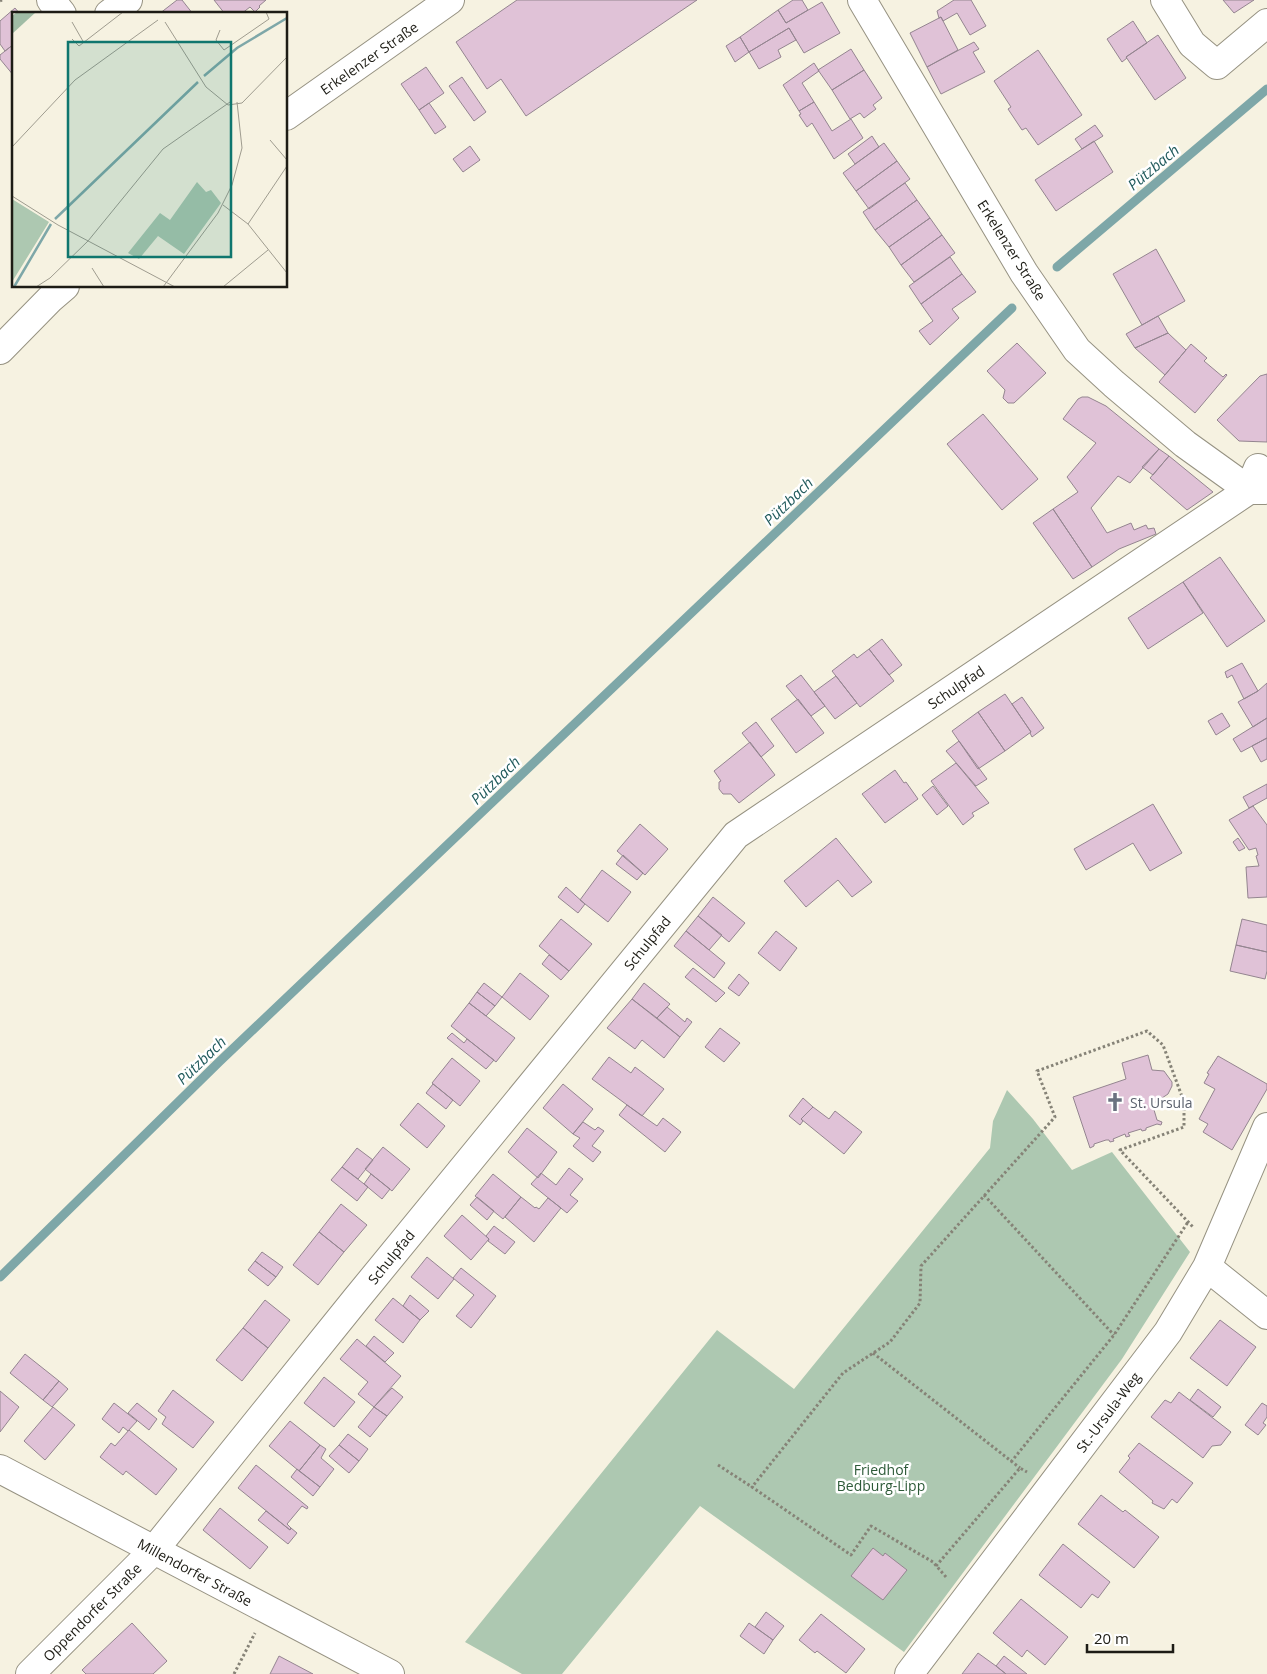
<svg xmlns="http://www.w3.org/2000/svg" width="1267" height="1674" font-family="'Open Sans',sans-serif">
<style>
.green{fill:#adc8b1}
.lines{fill:none;stroke-linecap:round;stroke-linejoin:round}
.stream{stroke:#7ea7a8;stroke-width:9}
.building{fill:#e0c2d7;stroke:#948590}
.minor-casing{stroke:#969282;stroke-width:30}
.path{stroke:#868377;stroke-width:3;stroke-dasharray:2.5 2.5;stroke-linecap:butt}
.minor{stroke:#fff;stroke-width:28}
.labels{text-anchor:middle;dominant-baseline:central;stroke-width:5;stroke-linejoin:round;paint-order:stroke}
.street-label{font-size:14px;fill:#1d1c15;stroke:#fff}
.worship-label{font-size:14px;fill:#5b616d;stroke:#fff;text-anchor:start}
.park-label{font-size:14px;fill:#2d5a38;stroke:#fff}
.water-label{font-size:15px;font-style:italic;fill:#205a5c;stroke:#fff}
.inset-river{fill:none;stroke:#7ea7a8;stroke-width:2.5}
.inset-road{fill:none;stroke:#9f9c8f;stroke-width:1}
.view{fill:#0f766e;fill-opacity:0.15;stroke:#0f766e;stroke-width:2.5}
.inset-edge{fill:none;stroke:#1d1c15;stroke-width:2.5}
</style>
<rect width="100%" height="100%" fill="#f6f2e1"/>
<path class="green" d="M1007,1090L1033,1119L1072,1170L1112,1152L1190,1252L1122,1359L904,1652L700,1506L562,1674H522L465,1642L717,1330L794,1389L990,1148L993,1121Z"/>
<g class="lines">
<path class="stream" d="M1057,267L1267,89
M0,1277L219,1062L1012,308"/>
</g>
<path class="building" d="M177,0H182L193,14H159Z
M214,0H266L259,6L260,7L255,12L250,7L241,14H225Z
M517,0H697L526,116L501,79L487,89L456,42Z
M793,0H802L808,10L786,23L778,10Z
M954,0H971L986,26L970,35L957,13L943,21L941,17L939,18L937,11Z
M1223,0H1254L1234,13Z
M822,2L840,33L804,53L789,28L749,52L740,37L778,10L786,23Z
M15,8L20,14H14V44L5,51L0,44V21Z
M941,17L958,50L927,67L910,33Z
M1133,21L1147,43L1126,57L1127,58L1122,62L1107,39Z
M789,28L796,40L778,50L781,57L759,69L749,52Z
M1158,35L1186,78L1155,100L1126,57Z
M740,37L749,52L735,62L726,46Z
M974,42L979,49L973,52L985,72L941,94L927,67Z
M14,44V76L0,59V55Z
M851,49L864,70L832,90L818,70Z
M1038,50L1082,115L1038,145L1026,128L1022,130L1008,109L1011,107L994,81Z
M814,63L819,71L802,83L814,102L799,111L783,85Z
M426,67L444,93L419,110L401,84Z
M864,70L882,98L873,105L876,109L864,118L860,113L850,119L832,90Z
M462,77L486,112L474,121L449,86Z
M814,102L832,131L851,119L863,138L834,159L812,123L807,127L799,115L801,114L799,111Z
M429,103L446,127L435,134L419,110Z
M1095,125L1103,136L1082,149L1075,139Z
M872,136L879,147L855,164L848,154Z
M1094,141L1113,172L1056,211L1035,180Z
M884,143L897,161L856,191L843,173Z
M470,146L480,160L463,172L453,159Z
M897,161L910,179L869,209L856,191Z
M905,183L917,200L875,230L863,212Z
M917,200L930,218L889,247L875,230Z
M930,218L942,235L901,265L889,247Z
M942,235L955,253L914,282L901,265Z
M1156,249L1185,301L1142,325L1113,274Z
M950,257L962,274L921,304L909,286Z
M962,274L976,292L952,309L959,318L930,345L919,331L933,321L921,304Z
M1158,316L1168,333L1135,348L1126,334Z
M1168,333L1186,350L1165,375L1135,348Z
M1017,343L1046,373L1014,403H1008L1003,398L1005,390L987,371Z
M1191,344L1207,358L1204,361L1223,377L1226,374L1227,375L1195,413L1159,382Z
M1267,374V442L1239,441L1217,420L1260,376Z
M1082,397H1088L1106,406L1159,449L1130,483L1118,476L1091,508L1107,533L1131,523L1134,530L1146,525L1148,529L1154,528L1156,534L1119,549L1092,567L1053,509L1078,492L1067,477L1096,443L1063,419L1078,399Z
M983,414L1038,479L1002,510L947,444Z
M1159,449L1169,456L1153,475L1142,467Z
M1169,456L1213,492L1187,510L1150,478Z
M1053,509L1092,567L1073,579L1033,523Z
M1220,557L1265,621L1227,647L1183,582Z
M1183,582L1203,613L1148,649L1128,618Z
M882,639L902,665L889,675L869,649Z
M869,649L894,681L860,707L832,671L854,654L857,658Z
M1242,663L1258,691L1244,699L1232,675L1227,678L1225,672Z
M801,675L825,706L811,716L786,686Z
M836,676L857,703L835,719L814,692Z
M1267,683V718L1253,727L1238,702L1258,691Z
M1005,694L1031,732L1005,751L978,712Z
M1022,697L1044,728L1032,737L1030,733L1031,732L1012,704Z
M798,699L824,733L796,753L771,719Z
M978,712L1005,751L978,769L952,731Z
M1222,713L1230,726L1216,735L1208,721Z
M1267,718V738L1241,752L1233,739Z
M756,722L774,746L761,757L742,733Z
M1267,738V759L1261,762L1252,746Z
M959,741L987,779L976,786L946,751Z
M750,742L775,775L739,803L731,794H723L719,789V782L721,781L714,771Z
M956,763L989,803L972,813L974,816L963,825L931,781Z
M895,770L904,783L906,782L918,799L885,823L862,794Z
M1267,784V798L1249,808L1243,797Z
M933,786L948,806L937,815L922,795Z
M1153,804L1182,853L1150,871L1133,843L1086,870L1074,849Z
M1253,806L1267,825V897L1248,898L1246,867L1259,866L1256,856L1258,855L1256,848L1249,850L1229,820Z
M640,824L668,849L645,875L617,851Z
M836,838L872,882L852,897L838,880L806,907L784,881Z
M1238,838L1245,848L1239,851L1233,842Z
M623,855L643,873L637,880L616,864Z
M602,870L631,892L608,922L580,900Z
M566,887L585,904L578,913L558,897Z
M713,897L745,923L729,942L698,916Z
M698,916L722,935L709,950L686,931Z
M561,919L592,944L569,971L539,946Z
M1242,919L1267,925V952L1236,945Z
M686,931L725,963L714,978L674,946Z
M776,931L797,948L780,971L758,953Z
M1236,945L1267,952V971L1265,979L1230,971Z
M549,955L569,971L561,980L542,964Z
M693,968L725,993L716,1002L685,977Z
M520,973L549,996L530,1020L502,997Z
M739,974L749,983L739,996L728,988Z
M484,983L502,997L495,1006L477,992Z
M644,983L670,1004L657,1018L632,999Z
M477,992L495,1006L486,1016L469,1003Z
M632,999L680,1037L664,1058L642,1040L635,1049L607,1028Z
M469,1003L515,1038L496,1062L451,1026Z
M667,1007L685,1022L687,1018L692,1022L680,1037L657,1018Z
M720,1028L740,1043L724,1062L705,1047Z
M452,1033L464,1043L467,1039L494,1060L486,1069L447,1038Z
M1148,1055L1152,1070L1164,1071L1172,1082V1086L1168,1094L1162,1098L1163,1103L1160,1104L1159,1101L1152,1103L1157,1120L1162,1122L1161,1125L1157,1124L1146,1128V1130L1142,1131L1141,1129L1128,1133L1130,1136L1126,1137L1125,1134L1113,1139L1114,1141L1110,1142L1109,1140H1106L1094,1144V1146L1090,1148L1073,1097L1126,1079L1122,1063Z
M1218,1056L1267,1084V1089L1232,1150L1203,1132L1208,1124L1199,1119L1215,1089L1204,1083L1209,1074L1207,1073Z
M609,1057L631,1073L635,1067L664,1089L642,1116L592,1079Z
M452,1058L480,1081L460,1106L432,1083Z
M433,1084L453,1100L446,1109L426,1093Z
M563,1084L593,1109L573,1134L543,1108Z
M803,1098L813,1107L801,1119L803,1121L800,1125L789,1116Z
M418,1103L445,1126L427,1148L400,1125Z
M627,1105L657,1126L663,1118L681,1132L665,1152L619,1115Z
M813,1107L829,1119L835,1111L862,1132L844,1154L801,1119Z
M583,1122L595,1130L598,1127L604,1131L592,1146L601,1152L593,1162L573,1146L580,1138L573,1134Z
M527,1128L557,1152L538,1178L508,1152Z
M383,1147L410,1169L392,1191L365,1169Z
M357,1148L373,1160L358,1179L342,1167Z
M342,1167L368,1187L357,1201L331,1180Z
M569,1168L583,1179L570,1195L578,1201L567,1213L531,1184L541,1173L556,1185Z
M371,1174L390,1189L382,1199L364,1184Z
M493,1174L521,1197L503,1219L475,1196Z
M477,1197L494,1211L487,1220L470,1205Z
M521,1197L535,1208L536,1207L539,1209L548,1198L561,1208L534,1242L505,1217Z
M341,1204L367,1225L344,1252L319,1232Z
M462,1215L489,1239L471,1260L444,1236Z
M494,1226L515,1242L505,1254L488,1241L489,1239L486,1236Z
M319,1232L344,1252L318,1285L293,1265Z
M262,1252L283,1267L276,1277L255,1261Z
M427,1257L454,1279L438,1299L411,1277Z
M255,1261L276,1277L268,1286L248,1270Z
M461,1268L496,1296L471,1328L456,1316L474,1295L453,1278Z
M410,1295L429,1311L420,1320L403,1306Z
M393,1298L420,1320L403,1343L375,1320Z
M265,1300L290,1320L268,1348L243,1328Z
M1220,1320L1256,1347L1227,1386L1190,1358Z
M243,1328L268,1348L242,1381L216,1360Z
M374,1336L394,1353L385,1362L366,1346Z
M357,1339L401,1376L374,1407L358,1394L368,1382L340,1359Z
M25,1354L59,1381L43,1400L10,1373Z
M324,1377L355,1402L334,1427L304,1403Z
M59,1381L68,1389L52,1407L43,1400Z
M392,1388L403,1397L387,1416L374,1407Z
M1198,1389L1221,1407L1213,1417L1190,1400Z
M173,1390L214,1422L193,1448L162,1424L166,1417L158,1411Z
M0,1391L19,1407L0,1432Z
M1179,1392L1231,1432L1221,1445L1212,1446L1203,1458L1151,1417L1165,1400L1171,1403Z
M114,1403L137,1421L128,1431L123,1427L119,1433L102,1419Z
M137,1403L157,1419L149,1430L128,1413Z
M1262,1403L1267,1406V1417L1263,1423L1266,1425L1258,1435L1245,1425Z
M53,1407L75,1425L45,1460L24,1441Z
M374,1407L387,1416L370,1437L358,1427Z
M290,1421L320,1445L299,1471L269,1446Z
M129,1430L177,1469L156,1495L126,1471L123,1475L100,1457L111,1443L115,1446Z
M348,1434L368,1449L359,1461L339,1445Z
M1139,1443L1193,1483L1177,1503L1172,1499L1164,1509L1152,1503L1153,1501L1119,1472L1130,1458L1128,1456Z
M320,1445L326,1449L321,1458L334,1469L320,1487L299,1471Z
M339,1445L359,1461L349,1473L329,1456Z
M256,1465L308,1507L307,1509L302,1506L287,1524L291,1528L290,1530L238,1488Z
M297,1469L320,1487L313,1496L291,1477Z
M1101,1495L1123,1512L1125,1510L1159,1537L1134,1568L1078,1524Z
M220,1508L268,1547L250,1569L203,1530Z
M266,1511L290,1530L291,1528L297,1533L288,1544L258,1520Z
M1063,1544L1110,1582L1098,1598L1092,1594L1081,1608L1039,1575Z
M873,1548L883,1556L885,1553L907,1570L883,1600L851,1576Z
M1021,1599L1068,1637L1045,1665L1027,1650L1022,1657L993,1633Z
M766,1612L784,1626L773,1640L755,1627Z
M821,1614L865,1649L846,1673L817,1651L815,1653L799,1640Z
M132,1623L167,1661L153,1674H86L82,1670Z
M749,1623L773,1640L764,1654L740,1636Z
M978,1653L996,1666L1006,1674H962Z
M279,1656L313,1674H270Z
M1004,1656L1027,1674H1006L996,1666Z"/>
<g class="lines">
<g class="minor-casing">
<path id="minor" d="M51,0L62,14
M862,0L1024,273L1077,350L1114,384L1185,444L1249,490H1264
M1165,0L1192,44L1217,65L1267,23
M109,14L128,0
M286,116L450,0
M0,350L51,298L65,286
M1207,1267L1267,1315
M0,1469L390,1674
M30,1674L154,1550L357,1298L736,835L1249,490L1258,468
M909,1674L1168,1332L1207,1267L1267,1127"/>
</g>
<path class="path" d="M0,1L2,0
M984,1195L1114,1335
M873,1353L1020,1468
M1011,1462L1114,1335L1188,1222
M718,1465L752,1487
M936,1566L1020,1468L1027,1472
M946,1577L933,1562L871,1526L851,1555L752,1487L843,1373L890,1342L920,1303L921,1266L1055,1117L1037,1071L1147,1031L1163,1045L1184,1102V1127L1120,1150L1193,1227
M234,1674L255,1633"/>
<use href="#minor" class="minor"/>
</g>
<defs>
<g id="church-bare" transform="scale(1.5)"><path d="M-1.2-6h2.4v3.5h3.3v2.4h-3.3V6h-2.4V-.1h-3.3v-2.4h3.3Z" fill="#6b7280" stroke="#fff" stroke-width="2.5" paint-order="stroke"/></g>
</defs>
<g fill-rule="evenodd">
<use href="#church-bare" x="1115" y="1102"/>
</g>
<g class="labels">
<g class="street-label">
<text transform="translate(369 58) rotate(-35)">Erkelenzer Straße</text>
<text transform="translate(1012 250) rotate(58)">Erkelenzer Straße</text>
<text transform="translate(956 687) rotate(-34)">Schulpfad</text>
<text transform="translate(647 943) rotate(-51)">Schulpfad</text>
<text transform="translate(391 1257) rotate(-51)">Schulpfad</text>
<text transform="translate(1108 1412) rotate(-53)">St.-Ursula-Weg</text>
<text transform="translate(195 1572) rotate(28)">Millendorfer Straße</text>
<text transform="translate(92 1612) rotate(-45)">Oppendorfer Straße</text>
</g>
<g class="worship-label">
<text x="1130" y="1102">St. Ursula</text>
</g>
<g class="park-label">
<text x="881" y="1469">Friedhof<tspan x="881" dy="16">Bedburg-Lipp</tspan></text>
</g>
<g class="water-label">
<text transform="translate(1153 167) rotate(-40)">Pützbach</text>
<text transform="translate(788 501) rotate(-44)">Pützbach</text>
<text transform="translate(495 780) rotate(-44)">Pützbach</text>
<text transform="translate(201 1060) rotate(-44)">Pützbach</text>
</g>
</g>
<g transform="translate(12 12)">
<rect width="275" height="275" fill="#f6f2e1"/>
<path d="M185,170L194,180L199,178L209,191L172,242L146,224L127,247L116,241L148,201L158,208ZM0,187L37,210L0,270Z" fill="#adc8b1"/>
<path d="M5,0H24L0,22V4Z" fill="#a0bca5"/>
<path class="inset-river" d="M192,64L225,36L275,6M43,207L186,70M2,275L39,212"/>
<path class="inset-road" d="M60,10L72,31M153,10L194,75L216,93L230,91L275,45M208,18L204,28L212,38L257,7L254,0M60,27L67,34L111,0M258,128L275,148M0,135L63,68L146,8M0,184L46,213L163,275M211,193L236,212L275,261M236,212L275,154M80,256L92,275M24,275L38,266L76,229L151,137L218,90M151,275L206,201L220,173L230,136L225,90M211,275L256,238"/>
<path class="view" d="M56,30H219V245H56Z"/>
<rect width="275" height="275" class="inset-edge"/>
</g>
<path d="M1087 1644v8h86v-8" fill="none" stroke="#1d1c15" stroke-width="2.5"/>
<text x="1094" y="1644" font-size="15" fill="#1d1c15" stroke="#ffffff" stroke-width="4" paint-order="stroke">20 m</text>
</svg>
